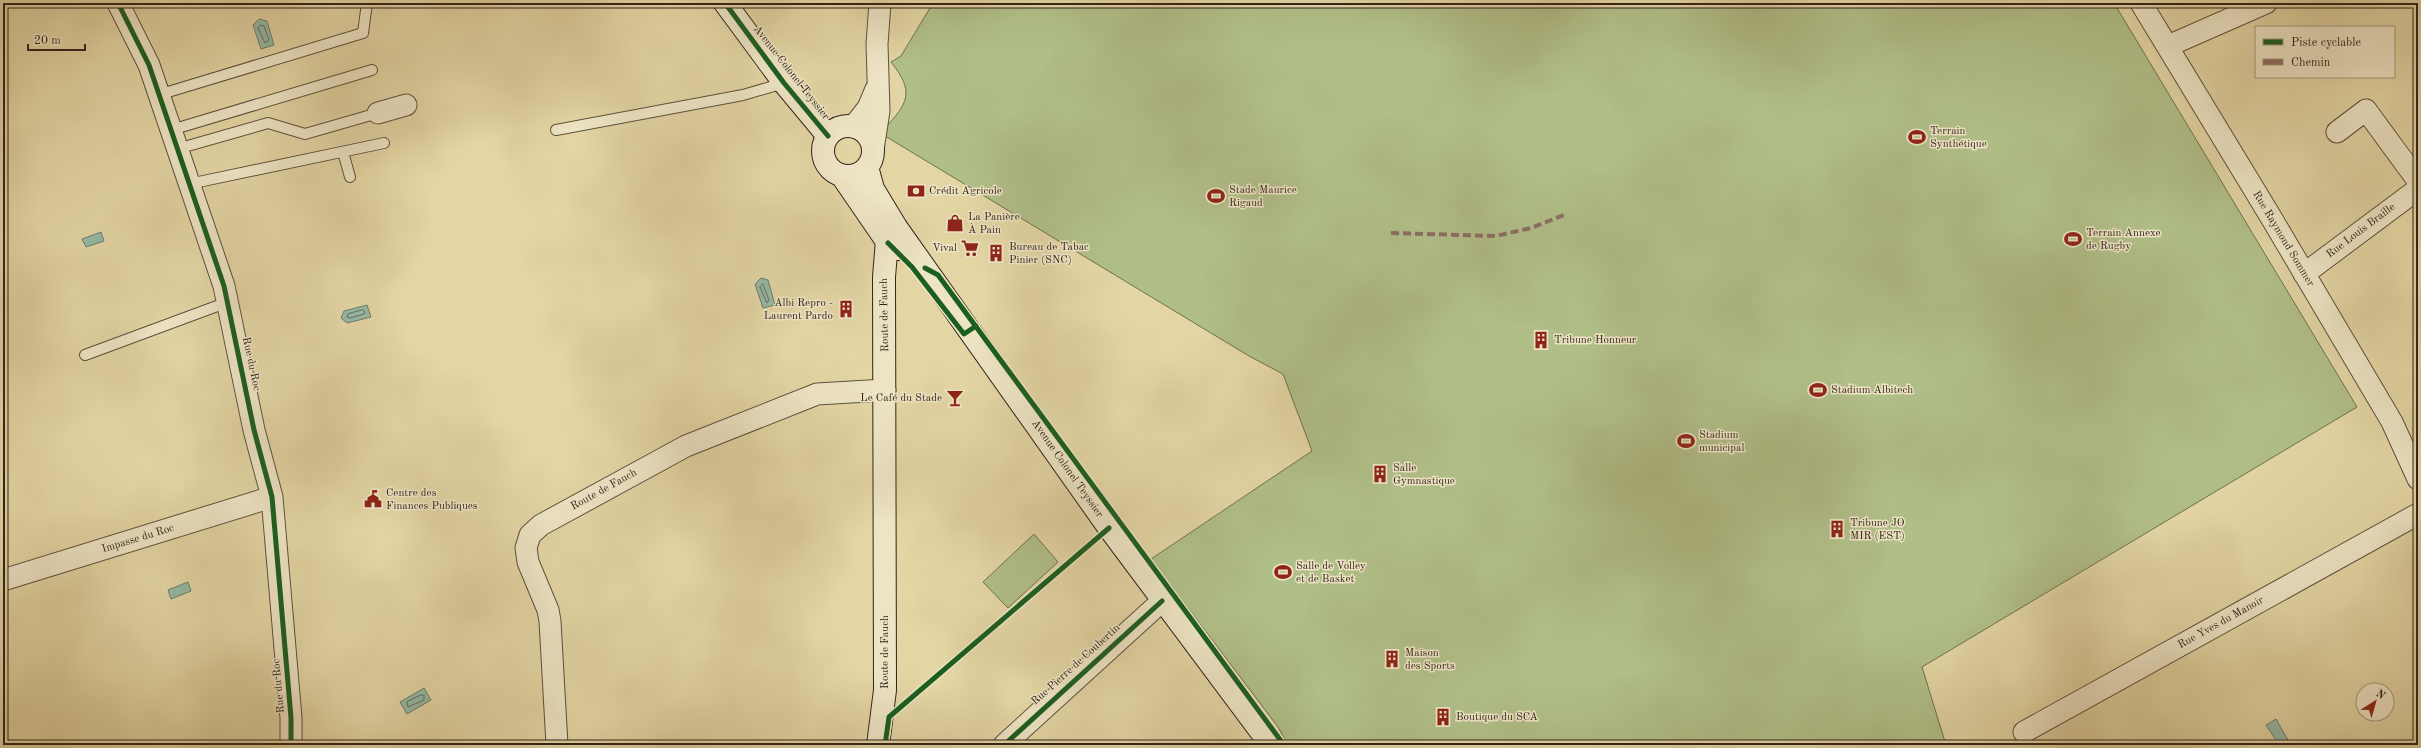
<svg xmlns="http://www.w3.org/2000/svg" width="2421" height="748" font-family="'Old Standard TT',serif">
<style>
.green{fill:#b0be88;stroke:#717052}
.water{fill:#95b9a5;stroke:#6d7d6e}
.lines{fill:none;stroke-linecap:round;stroke-linejoin:round}
.shore{stroke:#646e60;stroke-width:1}
.lane-casing{stroke:#5e503d;stroke-width:12}
.street-casing{stroke:#5e503d;stroke-width:23}
.secondary-casing{stroke:#32231b;stroke-width:24}
.lane{stroke:#ede4c4;stroke-width:10}
.street{stroke:#ede4c4;stroke-width:21}
.secondary{stroke:#ede4c4;stroke-width:22}
.quiet{stroke:#8d6e63;stroke-width:4;stroke-dasharray:8 4;stroke-linecap:butt}
.cycleway-casing{stroke:#ede4c4;stroke-width:8}
.cycleway{stroke:#1b5e20;stroke-width:5}
.labels{text-anchor:middle;dominant-baseline:central;stroke-width:3;stroke-linejoin:round;paint-order:stroke}
.street-label{font-size:11px;fill:#32231b;stroke:#ede4c4}
.poi-label{font-size:11px;fill:#32231b;stroke:#ede4c4;text-anchor:start}
</style>
<rect width="100%" height="100%" fill="#e3d5a4"/>
<filter id="stains"><feTurbulence type="fractalNoise" baseFrequency=".005" numOctaves="4"/><feColorMatrix values="0 0 0 0 .2 0 0 0 0 .09 0 0 0 0 .02 0 0 0 .5 -.17"/></filter>
<radialGradient id="worn" r=".72"><stop offset=".6" stop-color="#630" stop-opacity="0"/><stop offset="1" stop-color="#630" stop-opacity=".3"/></radialGradient>
<path class="green" d="M933,3H2114L2357,407L1922,667L1946,745H1288L1278,727L1151,559L1312,451L1283,374L1249,356L885,136V128C908,103 915,92 891,62L901,56Z
M1034,534L1058,562L1008,608L983,582Z"/>
<path class="water" d="M259,19L267,21L274,45L261,49L253,25Z
M101,232L104,241L86,247L82,239Z
M761,278L768,280L775,305L763,308L755,284Z
M367,305L371,317L347,323L341,318L344,311Z
M188,582L191,591L171,599L168,590Z
M424,688L431,700L407,714L400,702Z
M2276,719L2288,740L2279,745L2266,725Z"/>
<g class="lines">
<path class="shore" d="M261,25L264,26L269,40L265,43L258,28Z
M763,284L769,300L767,303L760,287Z
M363,310L365,312L364,314L350,318L347,317L348,314Z
M421,695H424V700L408,707L407,702Z"/>
<g class="lane-casing">
<path id="lane" d="M158,95L363,33L367,3
M171,130L372,70
M556,130L743,95L784,83
M177,149L268,123L305,134L378,113
M343,152L350,177
M189,184L384,143
M85,355L228,302"/>
</g>
<g class="street-casing">
<path id="street" d="M118,3L149,65L224,286L254,430L272,497L291,718V745
M2141,3L2272,219L2392,422L2418,479
M2168,46L2266,3
M378,113L406,105
M853,127L868,108L876,89
M2337,132L2366,110L2418,181
M873,150L879,111L877,44L880,3
M2304,274L2418,189
M3,580L272,497
M2024,732L2418,514
M557,745L550,621L548,610L528,562L526,548L530,535L541,525L686,446L817,394L885,390
M1004,745L1162,601"/>
</g>
<g class="secondary-casing">
<path id="secondary" d="M725,3L784,83L828,136
M823 151a25 25 0 1 1 50 0a25 25 0 1 1-50 0Z
M867,167L873,189L896,227L1109,528L1271,745
M842,176L888,243L898,249
M878,745L885,690L884,277L887,240"/>
</g>
<use href="#lane" class="lane"/>
<use href="#street" class="street"/>
<use href="#secondary" class="secondary"/>
<path class="quiet" d="M1391,233L1496,236L1531,228L1564,215"/>
<g class="cycleway-casing">
<path id="cycleway" d="M118,3L149,65L224,286L254,430L272,497L291,718V745
M725,3L784,83L828,136
M888,243L912,267L964,334L976,326
M925,268L938,275L1284,745
M885,745L889,717L1109,528
M1004,745L1162,601"/>
</g>
<use href="#cycleway" class="cycleway"/>
</g>
<defs>
<g id="stadium-bare" transform="scale(1.38)"><path d="M0-5a6.5 5 0 1 0 0 10a6.5 5 0 1 0 0-10ZM-3.5-1.8h7v3.6h-7Z" fill="#8f2418" stroke="#ede4c4" stroke-width="2.5" paint-order="stroke"/></g>
<g id="bank-bare" transform="scale(1.38)"><path d="M-6-4H6V4H-6ZM0-2.3a2.3 2.3 0 1 0 0 4.6a2.3 2.3 0 1 0 0-4.6Z" fill="#8f2418" stroke="#ede4c4" stroke-width="2.5" paint-order="stroke"/></g>
<g id="shop-bare" transform="scale(1.38)"><path d="M-5-2.5h2.3a2.7 3.5 0 0 1 5.4 0H5L5.5 6h-11ZM-1.5-2.5h3a1.5 2.3 0 0 0-3 0Z" fill="#8f2418" stroke="#ede4c4" stroke-width="2.5" paint-order="stroke"/></g>
<g id="supermarket-bare" transform="scale(1.38)"><path d="M-6-5.5h2.5l.6 2H6L4.5 2H-2.5L-4.4-4H-6ZM-1.5 3.2a1.3 1.3 0 1 0 .1 0ZM3 3.2a1.3 1.3 0 1 0 .1 0Z" fill="#8f2418" stroke="#ede4c4" stroke-width="2.5" paint-order="stroke"/></g>
<g id="building-bare" transform="scale(1.38)"><path d="M-4-6H4V6H1V3H-1V6H-4ZM-2.5-4.3h1.7v1.8h-1.7ZM.8-4.3h1.7v1.8H.8ZM-2.5-1h1.7V.8h-1.7ZM.8-1h1.7V.8H.8Z" fill="#8f2418" stroke="#ede4c4" stroke-width="2.5" paint-order="stroke"/></g>
<g id="bar-bare" transform="scale(1.38)"><path d="M-6-5H6L.8 .8V4.5H3.5V6h-7V4.5H-.8V.8Z" fill="#8f2418" stroke="#ede4c4" stroke-width="2.5" paint-order="stroke"/></g>
<g id="civic-bare" transform="scale(1.38)"><path d="M-.6-6.5H3V-4.5H.6V-3L4-1V1h2V6H-6V1h2V-1L-.6-3ZM-1.2 2.5V6h2.4V2.5Z" fill="#8f2418" stroke="#ede4c4" stroke-width="2.5" paint-order="stroke"/></g>
</defs>
<g fill-rule="evenodd">
<use href="#stadium-bare" x="1917" y="137"/>
<use href="#bank-bare" x="916" y="191"/>
<use href="#stadium-bare" x="1216" y="196"/>
<use href="#shop-bare" x="955" y="223"/>
<use href="#stadium-bare" x="2073" y="239"/>
<use href="#supermarket-bare" x="970" y="248"/>
<use href="#building-bare" x="996" y="253"/>
<use href="#building-bare" x="846" y="309"/>
<use href="#building-bare" x="1541" y="340"/>
<use href="#stadium-bare" x="1818" y="390"/>
<use href="#bar-bare" x="955" y="398"/>
<use href="#stadium-bare" x="1686" y="441"/>
<use href="#building-bare" x="1380" y="474"/>
<use href="#civic-bare" x="373" y="499"/>
<use href="#building-bare" x="1837" y="529"/>
<use href="#stadium-bare" x="1283" y="572"/>
<use href="#building-bare" x="1392" y="659"/>
<use href="#building-bare" x="1443" y="717"/>
</g>
<g class="labels">
<g class="street-label">
<text transform="translate(791 73) rotate(52)">Avenue Colonel Teyssier</text>
<text transform="translate(2361 231) rotate(-37)">Rue Louis Braille</text>
<text transform="translate(2283 239) rotate(59)">Rue Raymond Sommer</text>
<text transform="translate(885 315) rotate(-91)">Route de Fauch</text>
<text transform="translate(251 364) rotate(78)">Rue du Roc</text>
<text transform="translate(1067 469) rotate(55)">Avenue Colonel Teyssier</text>
<text transform="translate(604 490) rotate(-29)">Route de Fauch</text>
<text transform="translate(138 539) rotate(-17)">Impasse du Roc</text>
<text transform="translate(2221 623) rotate(-29)">Rue Yves du Manoir</text>
<text transform="translate(885 652) rotate(-90)">Route de Fauch</text>
<text transform="translate(1076 665) rotate(-42)">Rue Pierre de Coubertin</text>
<text transform="translate(279 686) rotate(-95)">Rue du Roc</text>
</g>
<g class="poi-label">
<text x="1930" y="131">Terrain<tspan x="1930" dy="13">Synthétique</tspan></text>
<text x="1229" y="190">Stade Maurice<tspan x="1229" dy="13">Rigaud</tspan></text>
<text x="929" y="191">Crédit Agricole</text>
<text x="968" y="217">La Panière<tspan x="968" dy="13">À Pain</tspan></text>
<text x="2086" y="233">Terrain Annexe<tspan x="2086" dy="13">de Rugby</tspan></text>
<text x="1009" y="247">Bureau de Tabac<tspan x="1009" dy="13">Pinier (SNC)</tspan></text>
<text x="957" y="248" text-anchor="end">Vival</text>
<text x="833" y="303" text-anchor="end">Albi Repro -<tspan x="833" dy="13">Laurent Pardo</tspan></text>
<text x="1554" y="340">Tribune Honneur</text>
<text x="1831" y="390">Stadium Albitech</text>
<text x="942" y="398" text-anchor="end">Le Café du Stade</text>
<text x="1699" y="435">Stadium<tspan x="1699" dy="13">municipal</tspan></text>
<text x="1393" y="468">Salle<tspan x="1393" dy="13">Gymnastique</tspan></text>
<text x="386" y="493">Centre des<tspan x="386" dy="13">Finances Publiques</tspan></text>
<text x="1850" y="523">Tribune JO<tspan x="1850" dy="13">MIR (EST)</tspan></text>
<text x="1296" y="566">Salle de Volley<tspan x="1296" dy="13">et de Basket</tspan></text>
<text x="1405" y="653">Maison<tspan x="1405" dy="13">des Sports</tspan></text>
<text x="1456" y="717">Boutique du SCA</text>
</g>
</g>
<rect width="2421" height="748" fill="none" stroke="#e3d5a4" stroke-width="16"/>
<rect x="4" y="4" width="2413" height="740" fill="none" stroke="#32231b" stroke-width="2"/>
<rect x="8" y="8" width="2405" height="732" fill="none" stroke="#32231b"/>
<rect x="2255" y="26" width="140" height="52" fill="#ede4c4" stroke="#a29780"/>
<rect x="2263" y="39" width="20" height="6" fill="#1b5e20" stroke="#a29780"/>
<text x="2291" y="46" font-size="12" fill="#32231b">Piste cyclable</text>
<rect x="2263" y="59" width="20" height="6" fill="#8d6e63" stroke="#a29780"/>
<text x="2291" y="66" font-size="12" fill="#32231b">Chemin</text>
<g transform="translate(2375 702) rotate(37)"><circle r="19" fill="#ede4c4" stroke="#a29780"/>
<path d="M0-3L7 15L0 10L-7 15Z" fill="#8f2418"/>
<text y="-6" font-size="11" font-weight="bold" text-anchor="middle" fill="#32231b">N</text>
</g>
<path d="M28 44v6h57v-6" fill="none" stroke="#32231b" stroke-width="2"/>
<text x="34" y="44" font-size="12" fill="#32231b" stroke="#ede4c4" stroke-width="3" paint-order="stroke">20 m</text>
<rect width="100%" height="100%" filter="url(#stains)"/>
<rect width="100%" height="100%" fill="url(#worn)"/>
</svg>
